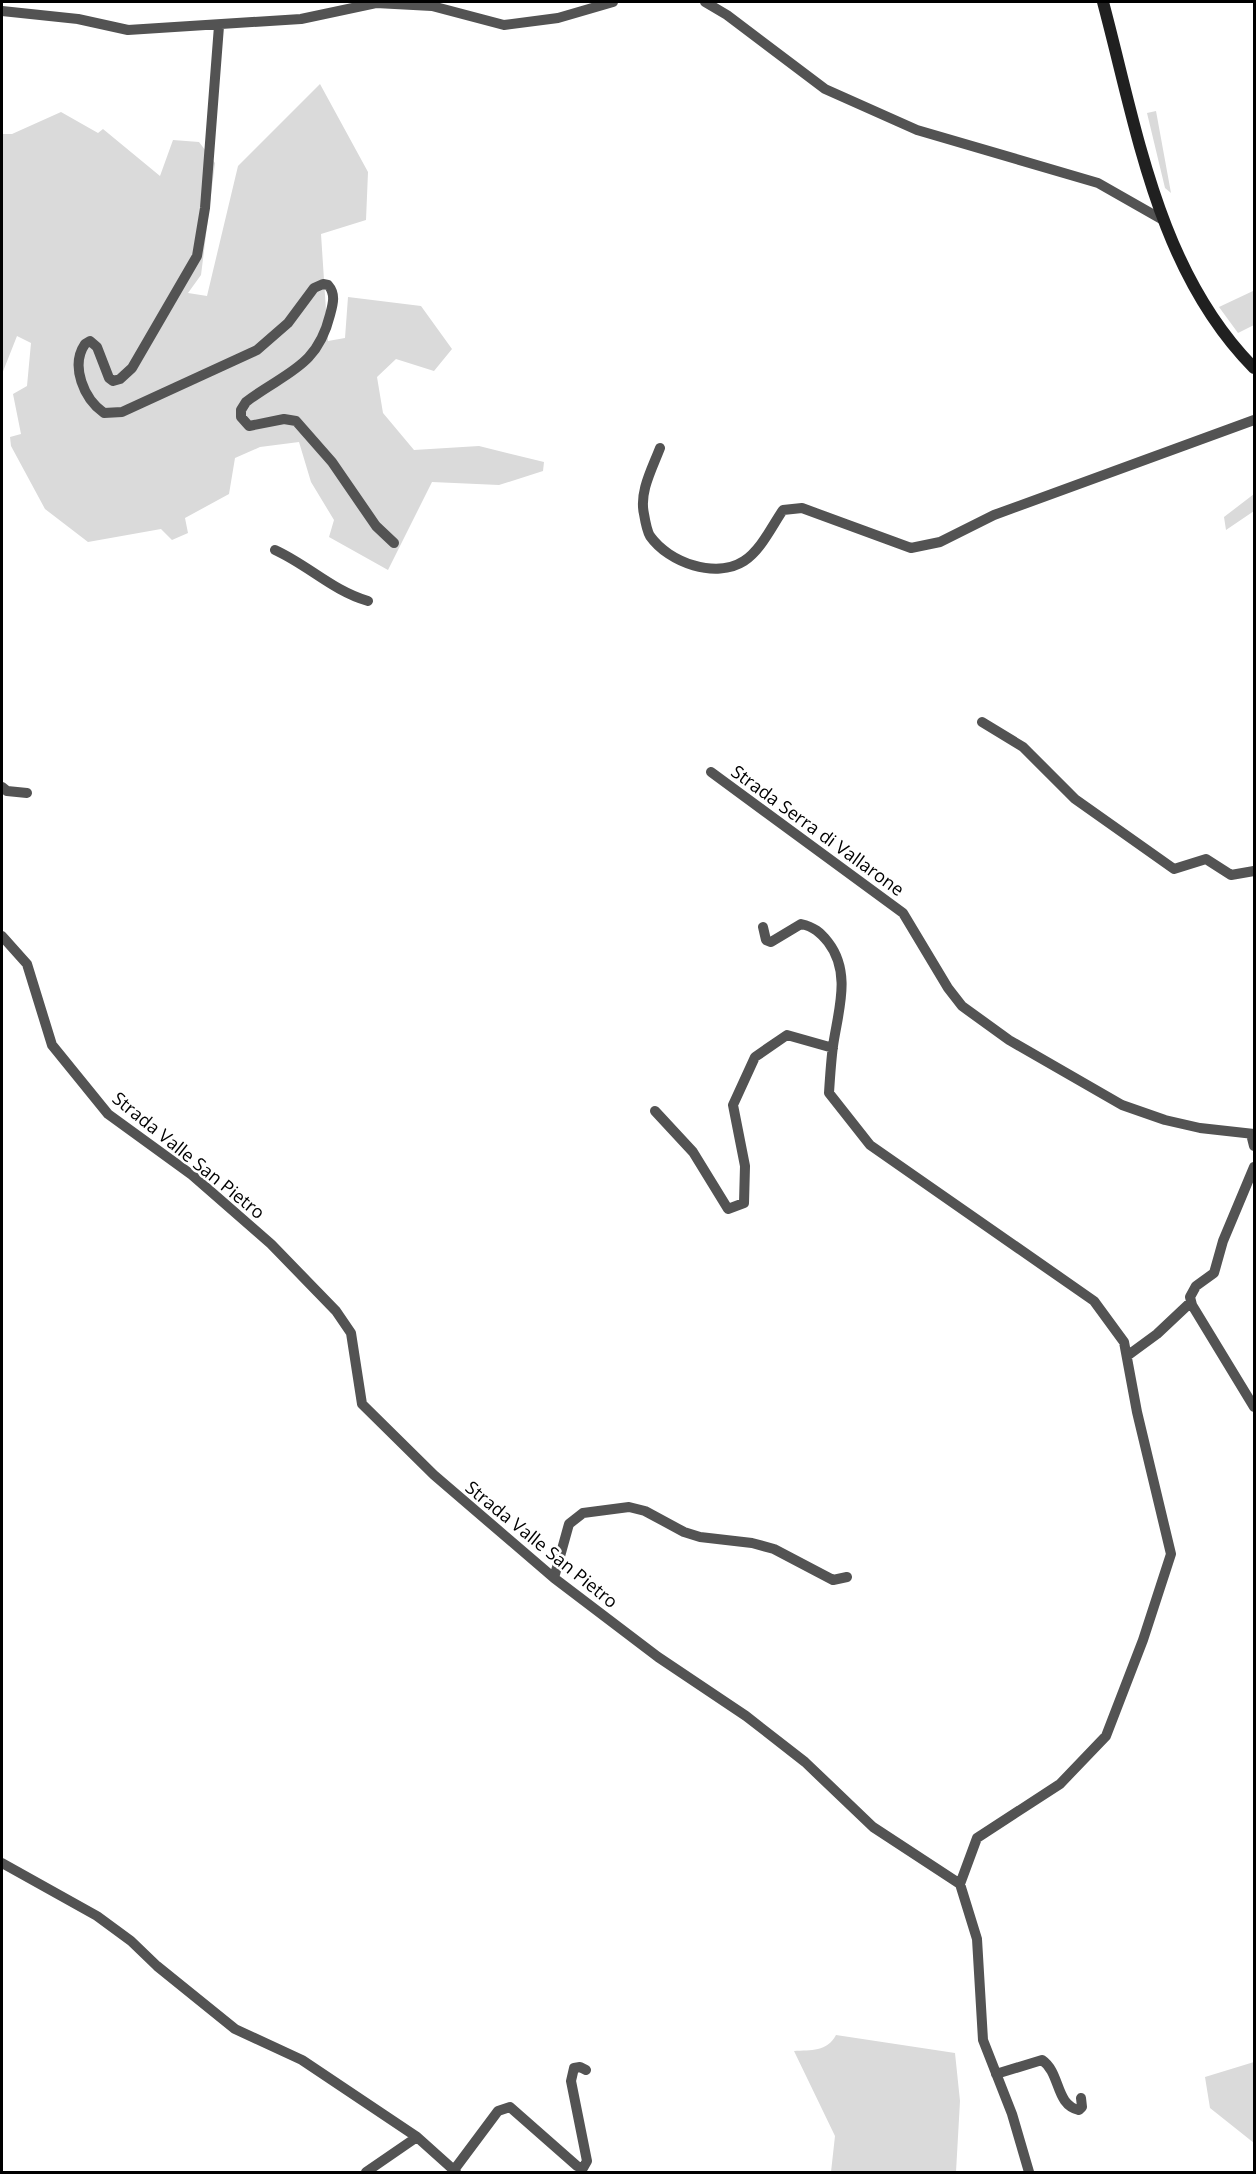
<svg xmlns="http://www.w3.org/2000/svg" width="1256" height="2174" font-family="'Open Sans',sans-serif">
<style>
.green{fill:#dadada}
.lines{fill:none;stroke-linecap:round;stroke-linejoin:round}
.street{stroke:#535353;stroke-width:10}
.secondary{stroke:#202020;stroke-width:12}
.labels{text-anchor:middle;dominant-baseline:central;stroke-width:5;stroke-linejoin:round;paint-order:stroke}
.street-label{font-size:18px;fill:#000;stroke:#fff}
</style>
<rect width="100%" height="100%" fill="#fff"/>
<path class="green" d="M320,84L368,172L366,220L321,234L328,341L345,338L348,297L421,306L452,349L434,371L396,359L377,377L383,413L414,450L479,446L544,462L543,471L499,485L432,482L388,570L329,537L334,520L311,482L299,442L260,447L235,458L229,494L185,518L188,533L172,540L161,529L88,542L45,509L11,446L10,437L21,434L13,394L27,386L31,343L17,336L2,374V134H12L61,112L98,133L103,129L160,176L173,140L199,142L215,163L201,275L188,293L207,296L238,166Z
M1156,111L1171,193L1165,188L1147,113Z
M1253,291L1254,325L1238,333L1219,307Z
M1254,494V511L1226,530L1224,517Z
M836,2035L955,2053L960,2101L956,2172H831L835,2136L794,2051C811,2050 827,2052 836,2035Z
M1254,2062V2143L1210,2108L1205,2077Z"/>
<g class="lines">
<path class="street" d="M705,2L727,15L825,89L917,130L1098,183L1163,220
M2,11L78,19L128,30L301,19L376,3L432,6L504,25L558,18L613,2
M219,26L205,208L197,256L132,368L120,379L113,381L109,378L97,347L90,341L85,344C70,366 84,399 104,413L122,412L257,350L288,323L314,288L323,284L328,285C336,294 333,304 330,315C317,368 285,372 246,402L241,410V417L249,426L284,419L296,421L332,462L376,526L394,543
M660,448C652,469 639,492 644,514C645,520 647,531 650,536C669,563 716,579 744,561C761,550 772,526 783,510L802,508L911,548L940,542L994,515L1254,420
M275,550C308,565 333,591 368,601
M982,722L1023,747L1075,799L1174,869L1206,859L1231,875L1254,871
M711,772L903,913L948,988L962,1006L1009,1040L1122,1105L1165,1120L1200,1128L1254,1134
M2,787L7,791L27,793
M763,927L766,940L771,942L801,924C814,927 820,932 828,942C852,973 838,1011 833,1046C831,1061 830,1077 829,1093L870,1145L1094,1301L1124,1342L1137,1412L1171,1554L1143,1640L1106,1736L1060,1784L977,1838L960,1884
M2,936L27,964L52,1045L108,1114L192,1175L271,1244L336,1311L351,1333L362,1404L434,1475L554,1578L658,1657L746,1716L805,1762L873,1827L960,1884L977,1939L983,2040L1012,2114L1029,2172
M655,1111L693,1152L728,1209L744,1203L745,1166L733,1105L755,1057L787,1035L833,1048
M1251,1134L1254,1146
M1254,1167L1223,1241L1214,1273L1196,1286L1190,1297L1192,1305L1254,1407
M1127,1356L1157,1334L1191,1302
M554,1578L569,1524L583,1513L629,1507L645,1511L684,1532L700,1537L752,1543L774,1549L833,1580L847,1577
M2,1863L97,1916L131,1941L157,1966L235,2029L302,2060L417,2137L456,2172
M996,2074L1042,2060C1061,2073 1055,2105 1079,2110L1082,2107L1081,2098
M454,2170L498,2111L510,2107L577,2166L583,2168L587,2161L571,2081L574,2068L580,2067L586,2070
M366,2172L417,2137"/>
<path class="secondary" d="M1103,2C1137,129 1158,271 1254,368"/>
</g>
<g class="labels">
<g class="street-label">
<text transform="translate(818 830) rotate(36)">Strada Serra di Vallarone</text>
<text transform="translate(189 1155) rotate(39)">Strada Valle San Pietro</text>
<text transform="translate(542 1544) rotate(39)">Strada Valle San Pietro</text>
</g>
</g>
<rect width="1256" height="2174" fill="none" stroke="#000000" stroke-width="6"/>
</svg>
